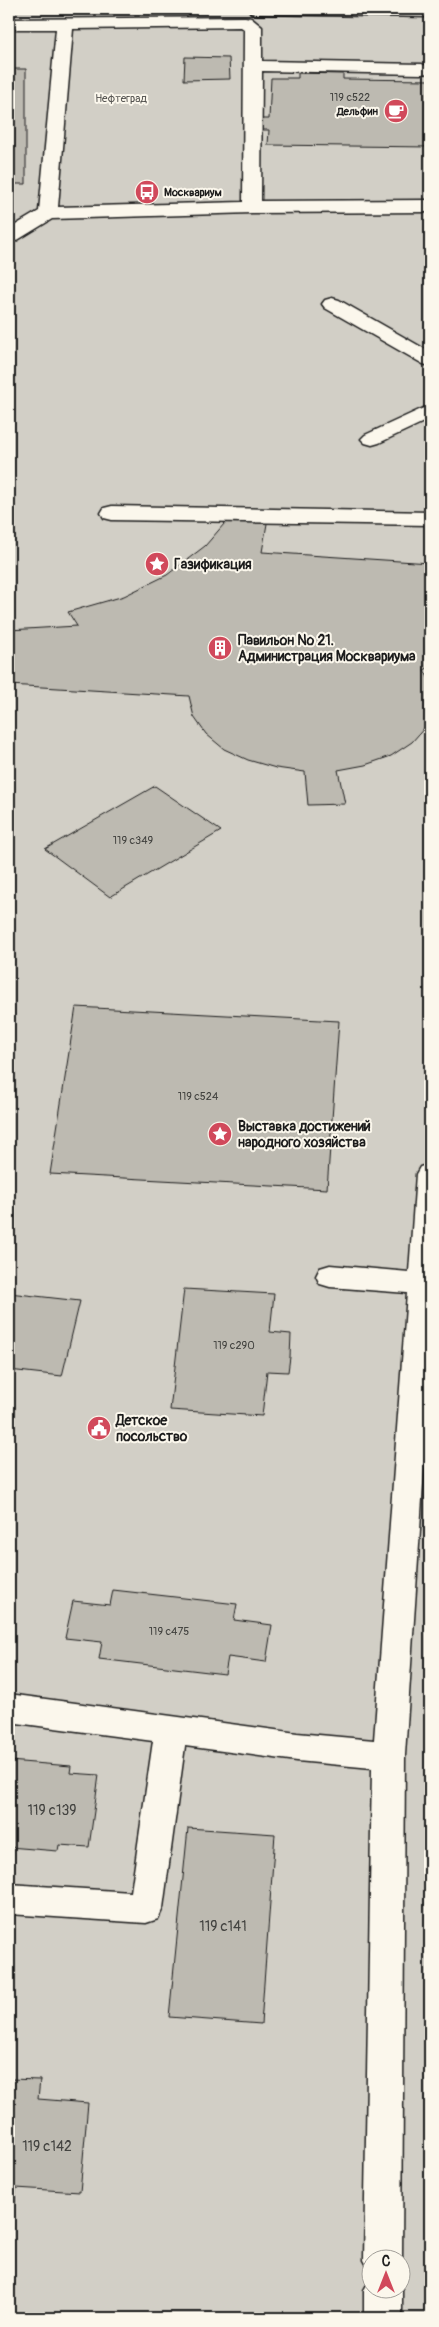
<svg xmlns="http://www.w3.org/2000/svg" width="439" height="2327" font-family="Pangolin,sans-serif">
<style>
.green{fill:#d2cfc6;stroke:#777671;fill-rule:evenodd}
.building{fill:#bdbab1;stroke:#1c1c1c}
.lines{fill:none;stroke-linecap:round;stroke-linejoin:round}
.service-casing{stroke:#1c1c1c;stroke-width:3}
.service{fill:#fbf7ec;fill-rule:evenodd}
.labels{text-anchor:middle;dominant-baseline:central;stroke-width:4;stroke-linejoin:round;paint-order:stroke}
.number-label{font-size:11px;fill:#444441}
.far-park-label{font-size:11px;fill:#53524f;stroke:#fbf7ec}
.far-poi-label{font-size:11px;font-weight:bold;fill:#1c1c1c;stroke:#fbf7ec;text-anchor:end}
.poi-label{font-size:14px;font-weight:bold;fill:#1c1c1c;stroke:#fbf7ec;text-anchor:start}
.near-number-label{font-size:14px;fill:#444441}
</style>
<rect width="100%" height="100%" fill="#f2eee4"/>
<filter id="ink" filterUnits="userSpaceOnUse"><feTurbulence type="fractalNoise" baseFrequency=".02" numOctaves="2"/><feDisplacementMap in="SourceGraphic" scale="10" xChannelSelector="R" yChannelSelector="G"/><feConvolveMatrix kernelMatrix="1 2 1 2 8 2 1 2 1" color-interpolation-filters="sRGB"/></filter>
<g filter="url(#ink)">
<path class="green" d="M9,9H430V2318H9ZM372,2260H402V2290H372Z"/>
<path class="building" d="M185,57L229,58L230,79L184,80Z
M9,69H26V184H9Z
M298,73L343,74V79L430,80V147L268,145L269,130H259V119H269L271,78H298Z
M231,516L268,518L262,552L430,563V667L424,670L430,681V716L426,726L412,742L391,756L365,765L338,770L345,804L308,805L305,772L276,768L248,760L224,749L206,734L194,717L189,696L9,685V630L77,626L68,612L124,596L167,575L205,546Z
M155,786L221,831L110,897L45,849Z
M76,1007L339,1021L327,1189L50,1174Z
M184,1289L274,1294L270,1332L291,1334L290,1357L288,1372L267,1371L262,1416L170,1410Z
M9,1293L80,1301L62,1376L9,1370Z
M113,1590L237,1604L234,1620L272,1625L266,1662L228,1657L225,1674L99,1659L102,1642L65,1638L73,1601L110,1605Z
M9,1761L71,1766L70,1773L99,1775L89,1847L59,1845L58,1851L9,1847Z
M188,1828L275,1834L261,2024L169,2017Z
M9,2079L40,2080L38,2099L88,2103L80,2192L16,2188L15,2204L9,2203Z"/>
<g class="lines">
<g class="service-casing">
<path id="service" d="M248,9H430V17L257,14L251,13Z
M245,17L251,18L262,27V61L422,64L430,68L428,73L422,74L262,71L261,201L430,200V212L252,213L52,219L16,241L9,243V229L39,211L56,29H9V19ZM241,27L244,29L243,202L58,207L73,29Z
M332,298L339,300L430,352V366L423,364L325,308L322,304L325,300Z
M430,405V419L379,443L372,445L365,443L361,439L365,435Z
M112,506L430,512V525L112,520L104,518L101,513L104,508Z
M430,1164V1379L405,1755L402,2260H372V2274L364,2260L372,1768L297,1761L185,1746L163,1908L158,1919L146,1923L9,1914V1884L131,1892L153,1741L9,1722V1694L297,1733L374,1740L407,1293L330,1287L320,1284L316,1276L320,1268L330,1265L409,1272L416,1174L420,1167Z
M372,2276V2290L402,2289V2318H364V2290Z"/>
</g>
<use href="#service" class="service"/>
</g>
</g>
<defs>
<g id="cafe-disc" transform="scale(1.25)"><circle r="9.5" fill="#d1495b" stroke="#fbf7ec"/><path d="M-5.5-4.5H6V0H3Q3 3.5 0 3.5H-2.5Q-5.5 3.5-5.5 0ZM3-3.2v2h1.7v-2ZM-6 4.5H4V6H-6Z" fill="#fff"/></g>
<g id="bus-disc" transform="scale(1.25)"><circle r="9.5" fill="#d1495b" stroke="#fbf7ec"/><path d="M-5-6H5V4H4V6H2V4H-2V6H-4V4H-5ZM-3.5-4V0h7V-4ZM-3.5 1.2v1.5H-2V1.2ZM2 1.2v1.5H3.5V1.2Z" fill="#fff"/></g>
<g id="sight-disc" transform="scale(1.25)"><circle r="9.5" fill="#d1495b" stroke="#fbf7ec"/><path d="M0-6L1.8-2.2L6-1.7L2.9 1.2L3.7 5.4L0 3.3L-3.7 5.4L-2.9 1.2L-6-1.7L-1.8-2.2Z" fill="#fff"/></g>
<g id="building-disc" transform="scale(1.25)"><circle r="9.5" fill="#d1495b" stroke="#fbf7ec"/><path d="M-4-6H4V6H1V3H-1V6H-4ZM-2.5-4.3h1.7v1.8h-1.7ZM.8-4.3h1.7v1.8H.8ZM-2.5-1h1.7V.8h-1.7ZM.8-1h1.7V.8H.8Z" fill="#fff"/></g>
<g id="civic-disc" transform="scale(1.25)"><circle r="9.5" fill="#d1495b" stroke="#fbf7ec"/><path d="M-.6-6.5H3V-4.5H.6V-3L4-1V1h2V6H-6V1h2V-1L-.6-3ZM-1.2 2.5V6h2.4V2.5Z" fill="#fff"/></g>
</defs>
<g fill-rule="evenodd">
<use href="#cafe-disc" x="396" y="111"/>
<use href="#bus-disc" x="147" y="192"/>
<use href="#sight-disc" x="157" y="564"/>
<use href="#building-disc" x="220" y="648"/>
<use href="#sight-disc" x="220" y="1134"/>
<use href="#civic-disc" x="99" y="1428"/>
</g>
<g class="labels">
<g class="number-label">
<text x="350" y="97">119 с522</text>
<text x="133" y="840">119 с349</text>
<text x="198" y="1096">119 с524</text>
<text x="234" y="1345">119 с290</text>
<text x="169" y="1631">119 с475</text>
</g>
<g class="far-park-label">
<text x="121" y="98">Нефтеград</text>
</g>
<g class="far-poi-label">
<text x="378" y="111">Дельфин</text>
<text x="164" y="192" text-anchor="start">Москвариум</text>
</g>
<g class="poi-label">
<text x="174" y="564">Газификация</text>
<text x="238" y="640">Павильон № 21.<tspan x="238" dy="16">Администрация Москвариума</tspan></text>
<text x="238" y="1126">Выставка достижений<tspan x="238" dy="16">народного хозяйства</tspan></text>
<text x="116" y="1420">Детское<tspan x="116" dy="16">посольство</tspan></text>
</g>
<g class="near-number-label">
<text x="52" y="1810">119 с139</text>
<text x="223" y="1926">119 с141</text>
<text x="47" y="2146">119 с142</text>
</g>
</g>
<rect width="439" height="2327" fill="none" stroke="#fbf7ec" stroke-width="30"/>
<rect x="15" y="15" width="409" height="2297" fill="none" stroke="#1c1c1c" stroke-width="2" filter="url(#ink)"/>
<g transform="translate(386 2274)"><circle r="24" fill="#fbf7ec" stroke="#a29f99"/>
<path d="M0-4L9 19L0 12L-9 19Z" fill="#d1495b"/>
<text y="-8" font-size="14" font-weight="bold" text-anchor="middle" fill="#1c1c1c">С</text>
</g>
</svg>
